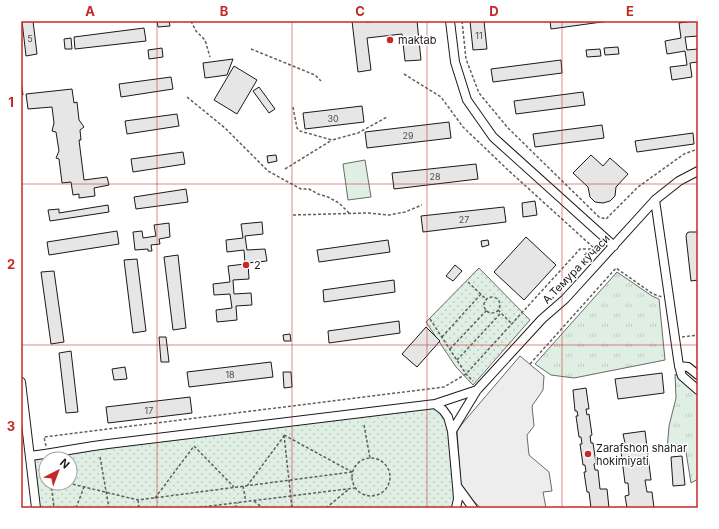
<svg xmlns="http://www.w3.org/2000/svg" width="719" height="529" font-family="Inter,sans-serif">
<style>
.grass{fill:url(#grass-tufts);stroke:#6a6a6a}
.park{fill:url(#park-dots);stroke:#6a6a6a;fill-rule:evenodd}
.pitch{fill:#e0efe3;stroke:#6a6a6a}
.parking{fill:#ededed;stroke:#6a6a6a}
.building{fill:#e6e6e6;stroke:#1a1a1a}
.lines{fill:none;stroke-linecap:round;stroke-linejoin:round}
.minor-casing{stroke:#1a1a1a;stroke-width:10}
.path{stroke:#5f5f5f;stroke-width:1.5;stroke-dasharray:3 2;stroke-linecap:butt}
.minor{stroke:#fff;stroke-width:8}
.grid{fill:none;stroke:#c62828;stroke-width:1;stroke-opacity:0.55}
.poi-dot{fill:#c62828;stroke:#fff;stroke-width:1.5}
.labels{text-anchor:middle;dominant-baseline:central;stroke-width:3;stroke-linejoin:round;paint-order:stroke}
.number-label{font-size:9px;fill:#4d4d4d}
.poi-label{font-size:11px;fill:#1a1a1a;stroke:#fff;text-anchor:start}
.street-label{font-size:11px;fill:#1a1a1a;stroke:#fff}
.neatline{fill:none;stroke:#c62828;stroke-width:1.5}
.grid-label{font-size:13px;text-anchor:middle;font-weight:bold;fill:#c62828}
</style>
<defs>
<pattern id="grass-tufts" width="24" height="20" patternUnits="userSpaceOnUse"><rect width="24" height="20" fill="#e0efe3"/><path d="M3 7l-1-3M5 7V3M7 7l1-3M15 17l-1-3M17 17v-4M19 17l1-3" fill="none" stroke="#c0ccc2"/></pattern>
<pattern id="park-dots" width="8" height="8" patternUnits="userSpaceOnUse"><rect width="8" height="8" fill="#e0efe3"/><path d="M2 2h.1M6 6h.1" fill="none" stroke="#c0ccc2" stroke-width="1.8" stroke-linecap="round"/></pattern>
</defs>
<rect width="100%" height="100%" fill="#fff"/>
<path class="grass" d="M617,272L652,296L659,299L665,360L574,378L551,375L535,364Z
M675,374L698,395V479L691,483L685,446L667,450L669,426L676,398Z"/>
<path class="park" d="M479,268L530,320L473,385L456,367L426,322Z
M435,404L448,417L456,508H36L30,456ZM46,459H70V483H46Z"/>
<path class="pitch" d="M365,160L371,197L348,200L343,164Z"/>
<path class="parking" d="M520,356L544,376L543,390L532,406L534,426L527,435L529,455L549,472L552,491L543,492L546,508H481L470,498L461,487L457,431L462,424Z"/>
<path class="building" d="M22,21H33L37,54L26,56Z
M157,21H169L170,26L158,27Z
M352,21H366V22L379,21H417L421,60L405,61L402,34L367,38L371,70L358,72Z
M470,21H484L487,49L473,50Z
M550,21H609L551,29Z
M693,21H698V36L685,37L687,50L698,49V62L690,63L692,77L672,80L670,67L687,65L685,51L667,54L665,41L681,38L679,23Z
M144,28L146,41L75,49L74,37Z
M71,38L72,49H65L64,39Z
M618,47L619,54L605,55L604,48Z
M162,48L163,57L149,59L148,50Z
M600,49L601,56L587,57L586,50Z
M233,59L227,75L205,78L203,63Z
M561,60L562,73L493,82L491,69Z
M234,66L257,80L237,114L214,100Z
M171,77L173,89L121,97L119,84Z
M21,80L23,95H21Z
M259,87L275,109L269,113L253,91Z
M72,89L74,103L77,102L79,120L84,127L80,130L81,140H79L84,180L107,177L109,185L94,188L95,196L79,198V194L73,195L71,182L62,183L59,159L56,158L59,151L56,132L52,131L54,123L52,107L28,109L26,94Z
M583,92L585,105L516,114L514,101Z
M362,106L364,122L305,129L303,113Z
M177,114L179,126L127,134L125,121Z
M449,122L451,138L367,148L365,132Z
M602,125L604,138L535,147L533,134Z
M693,133L694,144L637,152L635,141Z
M183,152L185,164L133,172L131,159Z
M276,155L277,161L268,163L267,156Z
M591,155L603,166L610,158L628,174L616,187L615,196L610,201L603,203L595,202L590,197L588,187L573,173Z
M476,164L478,179L394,189L392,173Z
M186,189L188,202L136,209L134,197Z
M535,201L537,215L523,217L522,203Z
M108,205L109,212L50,221L48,210L59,209V213Z
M504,207L506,222L423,232L421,216Z
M262,222L263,234L245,236L247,250L265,249L267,261L248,263L249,279L233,280L234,294L251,293L252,305L236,306L237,320L217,322L216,310L232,308L230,294L214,295L213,284L230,282L228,266L245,264L244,250L227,252L226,240L243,238L241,224Z
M169,223L170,237L159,239L160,244L151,245L152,251H148V249L135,250L133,232L142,231L143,238L156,236L154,225Z
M117,231L119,244L49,255L47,242Z
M689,232H698V280L691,281L686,236L687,233Z
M526,237L556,265L524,300L494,272Z
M388,240L390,252L319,262L317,250Z
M488,240L489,245L482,247L481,241Z
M178,255L186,328L173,330L164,257Z
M137,259L146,331L133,333L124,260Z
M455,265L462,271L453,281L446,276Z
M54,271L64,342L51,344L41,272Z
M394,280L395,292L324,302L323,290Z
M399,321L400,333L329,343L328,331Z
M426,327L440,341L417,367L402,354Z
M290,334L291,341H284L283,335Z
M159,337H166L169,362H161Z
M71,351L78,412L66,413L59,353Z
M271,362L273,377L189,387L187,372Z
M125,367L127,379L114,380L112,369Z
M283,372H291L292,387L284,388Z
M662,373L664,393L618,399L615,379Z
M586,388L589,409H586L587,415L589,414L592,435L590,436L591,443H593L596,463L594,464L595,470H598L600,489H607L609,508H591L589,492H587L584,472H586L585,465H583L580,444H582L581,437H579L576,416H578L577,411H575L573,390Z
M190,397L192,413L108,423L106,407Z
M645,431L651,480H645L647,492H652L654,508H627L625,496L629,495L628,483H625L620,444L625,443L623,434Z
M682,456L685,485L673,486L671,457Z"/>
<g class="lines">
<g class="minor-casing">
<path id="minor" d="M450,21L455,62L467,100L493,137L614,246
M655,200L679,366L682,376L698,390
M679,366L688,367L698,375
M21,382L36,508
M435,404L477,390
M452,431L477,390L542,319L565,299L655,200L679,181L698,171
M30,456C56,453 82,447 108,444C217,431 326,418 435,404L443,410L448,417L452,431L457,486L458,499L456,508
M457,486L473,508"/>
</g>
<path class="path" d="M191,21L196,31L205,40L210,57
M462,21L466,59L479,93L508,128L599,217L606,219L638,187L684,154L698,149
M251,49L315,75L321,81
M404,74L441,97L463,127L508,170L595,249
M187,97L225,128L268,171L288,182L301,189H309L318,194L328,197L339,203L350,214
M293,107L297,128L300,131L332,140L358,133L387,117
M285,169L332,140
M293,215L367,213L389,215L405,212L422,205
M468,282L487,300
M484 305a8 8 0 1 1 16 0a8 8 0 1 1-16 0Z
M498,310L512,324
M430,319L466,374L473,381
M442,337L481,294
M682,337L698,335
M450,349L487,310
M457,360L501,313
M530,364L616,268L653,294L662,297
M364,425L370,458
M284,435L352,472
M284,435L292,508
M46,446L44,437L444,387L466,374L580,249H595
M100,457L109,508
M352 477a19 19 0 1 1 38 0a19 19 0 1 1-38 0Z
M51,483L54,508
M68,483L138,500L352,472
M243,486L246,502
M247,486L284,436
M155,498L194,446L234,487
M138,500L139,508
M254,501L263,508
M76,508L84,487
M194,508L355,488
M235,508L238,503
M326,508L349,489"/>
<use href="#minor" class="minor"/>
</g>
<path class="grid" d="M157,21V508M292,21V508M427,21V508M562,21V508M21,184H698M21,345H698"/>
<g class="poi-dot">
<circle cx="390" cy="40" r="4"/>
<circle cx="246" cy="265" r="4"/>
<circle cx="588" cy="454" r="4"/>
</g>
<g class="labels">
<g class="number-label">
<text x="479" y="35">11</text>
<text x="30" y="38">5</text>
<text x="333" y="118">30</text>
<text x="408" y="135">29</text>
<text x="435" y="176">28</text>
<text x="464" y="219">27</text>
<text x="230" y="374">18</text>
<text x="149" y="410">17</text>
</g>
<g class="poi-label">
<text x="398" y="40">maktab</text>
<text x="254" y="265">2</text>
<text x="596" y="448">Zarafshon shahar<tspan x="596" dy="13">hokimiyati</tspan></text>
</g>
<g class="street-label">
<text transform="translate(576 269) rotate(-46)">А.Темура кўчаси</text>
</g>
</g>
<rect width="719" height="529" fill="none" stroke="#ffffff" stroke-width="44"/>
<g transform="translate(58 471) rotate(42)"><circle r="19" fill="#ffffff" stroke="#a3a3a3"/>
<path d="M0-3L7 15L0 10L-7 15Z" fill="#c62828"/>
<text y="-6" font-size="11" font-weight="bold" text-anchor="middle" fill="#1a1a1a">N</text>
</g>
<rect x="22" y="22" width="675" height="485" class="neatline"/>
<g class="grid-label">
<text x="90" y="16">A</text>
<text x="224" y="16">B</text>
<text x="360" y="16">C</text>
<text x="494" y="16">D</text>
<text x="630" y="16">E</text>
<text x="11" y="107">1</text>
<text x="11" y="269">2</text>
<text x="11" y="431">3</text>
</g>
</svg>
